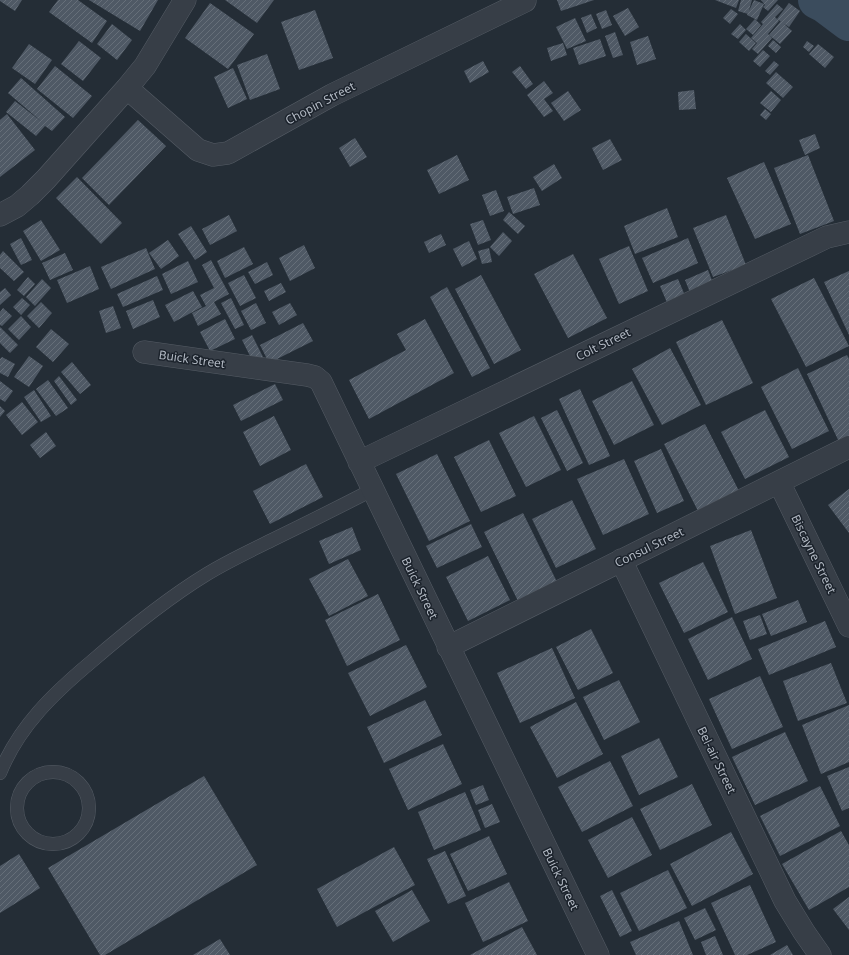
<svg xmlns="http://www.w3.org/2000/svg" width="849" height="955" font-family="'Noto Sans',sans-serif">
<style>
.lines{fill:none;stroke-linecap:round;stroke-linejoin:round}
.river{stroke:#3b4c5d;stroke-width:38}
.building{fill:url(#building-hatch)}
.service-casing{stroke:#555c65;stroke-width:14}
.minor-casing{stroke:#555c65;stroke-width:23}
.service{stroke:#373e47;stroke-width:13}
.minor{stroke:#373e47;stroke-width:22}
.labels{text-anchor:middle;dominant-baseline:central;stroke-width:3;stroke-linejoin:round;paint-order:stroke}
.street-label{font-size:12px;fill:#b2b9c3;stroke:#1c232c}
</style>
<defs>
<pattern id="building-hatch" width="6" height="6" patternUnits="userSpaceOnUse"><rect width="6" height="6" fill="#4f5965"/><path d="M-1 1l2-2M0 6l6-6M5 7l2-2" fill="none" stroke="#666f79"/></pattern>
</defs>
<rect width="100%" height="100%" fill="#242d36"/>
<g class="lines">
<path class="river" d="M817,0L825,4L849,22"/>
</g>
<path class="building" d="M0,0H22L15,11L0,1Z
M58,0H78L107,21L92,43L49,12Z
M89,0H158L140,31Z
M225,0H274L257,23Z
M557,0H594L561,11Z
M715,0H739L736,8Z
M741,0H752L748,14L738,11Z
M754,0L764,4L757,20L747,15Z
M761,0H778L768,11L763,7L765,5Z
M210,3L254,34L228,69L185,38Z
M789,3L800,11L789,27L777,19Z
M777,4L783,9L775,17L779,21L768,34L772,38L758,54L752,49L757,43L751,38L763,24L761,22Z
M628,8L639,27L625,36L613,16Z
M731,9L738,14L730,24L723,18Z
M315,10L333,58L299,70L281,22Z
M606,10L612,25L602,29L596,14Z
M591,14L597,28L587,33L581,18Z
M575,18L586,41L567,49L556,27Z
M755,19L761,25L753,35L746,29Z
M781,21L792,31L780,44L769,35Z
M112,24L132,40L117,60L97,44Z
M740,24L746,30L738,39L731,34Z
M615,32L623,55L613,58L605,36Z
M746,34L756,43L749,51L739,42Z
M648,36L656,59L637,65L630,42Z
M600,39L606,56L579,65L573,48Z
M773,40L781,47L776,53L768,46Z
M79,41L101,58L83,81L61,64Z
M807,41L814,46L809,52L803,47Z
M563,43L567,55L551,61L547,48Z
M29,44L52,60L35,84L12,68Z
M818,44L834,57L825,68L809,54Z
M763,50L770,56L760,67L753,61Z
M267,54L280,89L250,100L237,65Z
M483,61L489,72L470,83L464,71Z
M774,61L779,65L770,75L765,71Z
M55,66L92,96L73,118L37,89Z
M520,66L533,84L526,89L512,72Z
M233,68L247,99L228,108L214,77Z
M776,72L793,87L783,98L766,83Z
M21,78L65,117L52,131L45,126L36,136L6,112L15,101L42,122L8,93Z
M544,81L553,93L544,99L553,111L544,117L527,95Z
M694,90L696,109L679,110L678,92Z
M568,91L581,110L564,121L551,103Z
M771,91L781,100L771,112L760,103Z
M765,109L771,114L766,120L760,115Z
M7,114L35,150L0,177V120Z
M138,120L166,146L109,205L82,178Z
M815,134L820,148L805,155L799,140Z
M355,138L367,157L350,167L339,148Z
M610,139L622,160L603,170L592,148Z
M457,155L469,180L439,194L427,170Z
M808,155L834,221L800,234L774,168Z
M764,162L791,224L755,239L727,178Z
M554,164L562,178L542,191L533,177Z
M77,177L122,223L101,244L56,198Z
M534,188L540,205L513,214L507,197Z
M496,190L504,211L490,216L482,195Z
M667,208L678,237L635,254L624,226Z
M509,212L525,226L518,234L503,220Z
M229,215L237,231L210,245L202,229Z
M726,215L746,265L713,277L693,228Z
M41,220L60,250L41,261L23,231Z
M483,220L491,240L478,245L470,224Z
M191,226L207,252L195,260L178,234Z
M503,232L512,241L499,256L490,247Z
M441,234L446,245L429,253L424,242Z
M21,238L32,260L21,265L10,244Z
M688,238L698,263L653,283L642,258Z
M168,240L179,256L161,269L149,253Z
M469,241L477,259L462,267L453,249Z
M304,245L315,268L290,281L279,258Z
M629,246L648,291L619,304L599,259Z
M244,247L253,264L225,278L217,261Z
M146,248L155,269L111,289L101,267Z
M489,248L492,262L482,264L478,251Z
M3,251L24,272L14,281L0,268V255Z
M65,253L73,270L50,280L42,263Z
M573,254L607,318L568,338L534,274Z
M211,260L229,294L214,302L221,314L198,326L192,313L206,306L200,295L214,288L202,265Z
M188,261L198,282L171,294L162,274Z
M267,262L273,275L255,284L248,272Z
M90,266L99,289L67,303L57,280Z
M708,270L714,286L691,295L685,280Z
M849,271V335L824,282Z
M244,275L256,298L240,306L228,283Z
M481,275L521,350L494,364L455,289Z
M157,276L163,290L123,307L117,294Z
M28,277L35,284L24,296L17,290Z
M814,278L849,346L806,367L771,299Z
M42,279L51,288L35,306L26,297Z
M678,279L686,298L668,305L660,286Z
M281,283L286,292L269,301L264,291Z
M447,287L490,368L472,377L430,297Z
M5,288L11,295L0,305V292Z
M193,291L202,307L174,322L165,305Z
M22,298L30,305L21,315L13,307Z
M231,298L244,325L235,329L221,303Z
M153,300L160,317L133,329L126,311Z
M41,302L52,313L39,328L27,316Z
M256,303L266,323L251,330L241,311Z
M290,303L297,315L279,325L272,312Z
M113,306L121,328L106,333L99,311Z
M3,308L12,316L2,326L0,325V312Z
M21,316L31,327L19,340L8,329Z
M225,319L235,339L210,351L200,332Z
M425,319L454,373L369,419L349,380L406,350L397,334Z
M722,320L753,383L706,405L676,342Z
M303,323L313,341L269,363L260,345Z
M0,327L18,345L10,353L0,343Z
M51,329L69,344L53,362L36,347Z
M252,335L263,357L253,362L242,340Z
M670,348L701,405L662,425L632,369Z
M847,355L849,359V439L840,444L807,374Z
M29,356L43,366L29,387L14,377Z
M2,357L15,364L8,377L0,373V359Z
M72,362L91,385L80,394L61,372Z
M798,368L829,431L792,449L761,387Z
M59,376L77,400L71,405L54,381Z
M48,380L68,408L56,416L36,389Z
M0,381L13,391L5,402L0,399Z
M632,381L654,425L614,445L592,401Z
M275,384L283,400L241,421L233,405Z
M580,389L610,456L589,465L559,399Z
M34,390L51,416L41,422L24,397Z
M22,402L38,422L22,435L6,415Z
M0,406L5,411L0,417Z
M557,410L583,463L567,471L541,418Z
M765,410L789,457L745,479L721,432Z
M274,416L291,450L260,466L243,432Z
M534,416L561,470L526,487L499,433Z
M705,424L739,491L698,511L664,444Z
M46,432L56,446L40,458L30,445Z
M489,440L516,496L481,512L454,457Z
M661,449L684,501L657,513L634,461Z
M437,454L470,521L429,541L396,474Z
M624,459L649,514L603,535L577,479Z
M306,464L323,497L270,524L253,491Z
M849,489V533L828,505Z
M572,500L596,549L556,568L532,519Z
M523,513L557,582L518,601L484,532Z
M471,524L482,547L437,568L426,546Z
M352,527L361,550L329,564L319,541Z
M751,530L777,598L735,614L710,546Z
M488,556L510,600L468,621L446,577Z
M348,559L368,596L329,616L309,579Z
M703,562L728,612L684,633L659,583Z
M378,594L400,640L347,666L325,620Z
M798,600L807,622L771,636L762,614Z
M760,615L767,634L750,640L743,621Z
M732,617L752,659L708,680L688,639Z
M825,621L836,647L769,675L758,649Z
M591,629L613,673L578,690L556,647Z
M406,645L427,687L370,716L348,673Z
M552,648L575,698L520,723L497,673Z
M831,663L847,703L798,721L783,681Z
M760,676L783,727L732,749L709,699Z
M619,680L640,722L604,740L583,697Z
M425,700L442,735L384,763L367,727Z
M576,702L603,754L557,778L530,727Z
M849,705V762L821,774L802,725Z
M785,732L808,781L755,805L732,757Z
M659,738L678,777L639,795L621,756Z
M443,744L462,784L408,810L389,769Z
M610,761L633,806L582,832L558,787Z
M849,767V808L842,811L827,776Z
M204,776L257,865L105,955H100L48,868Z
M692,784L712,825L660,850L640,809Z
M483,785L489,800L476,805L470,790Z
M820,786L840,826L780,856L760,816Z
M465,792L481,830L434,850L418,812Z
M492,804L500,822L485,828L478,810Z
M632,817L652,855L608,878L588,840Z
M841,831L849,845V887L809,910L782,864Z
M731,832L753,874L692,906L670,864Z
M489,836L507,874L468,891L450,854Z
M394,847L415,885L337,927L317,889Z
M445,851L466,896L448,904L427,859Z
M19,854L40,888L0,913V866Z
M668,870L687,908L639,931L620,893Z
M509,882L528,921L483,942L465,903Z
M750,885L776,942L747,955H735L711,903Z
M412,890L430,921L393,942L375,911Z
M612,890L632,931L620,937L600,896Z
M849,897V930L833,909Z
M705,908L716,930L695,940L684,918Z
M679,921L693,955H636L630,942Z
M522,927L537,955H470Z
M715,936L723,955H706L701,942Z
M220,939L230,955H193Z
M787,945L793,955H770Z"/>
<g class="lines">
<g class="service-casing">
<path id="service" d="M17 808a36 36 0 1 1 72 0a36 36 0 1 1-72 0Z
M0,773C19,726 54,693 91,662C128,630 166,599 207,574C228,561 250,551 272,540C305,524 339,507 372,490"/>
</g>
<g class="minor-casing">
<path id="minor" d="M127,88L198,150L213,155L228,153L332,95L525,1
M0,215L17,206L30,195L46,179L127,88L145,66L185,0
M144,352L307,375L315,377L321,382L598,955
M359,462L827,237L849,232
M779,482L849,626
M621,560L785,901L804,932L820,955
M448,647L849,447"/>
</g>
<use href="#service" class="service"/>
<use href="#minor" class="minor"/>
</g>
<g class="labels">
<g class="street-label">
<text transform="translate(320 103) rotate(-28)">Chopin Street</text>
<text transform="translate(603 344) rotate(-26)">Colt Street</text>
<text transform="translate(192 359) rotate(8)">Buick Street</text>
<text transform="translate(649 547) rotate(-26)">Consul Street</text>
<text transform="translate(814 554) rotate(64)">Biscayne Street</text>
<text transform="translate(420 588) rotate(64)">Buick Street</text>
<text transform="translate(717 760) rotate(64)">Bel-air Street</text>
<text transform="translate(561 879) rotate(64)">Buick Street</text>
</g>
</g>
</svg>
